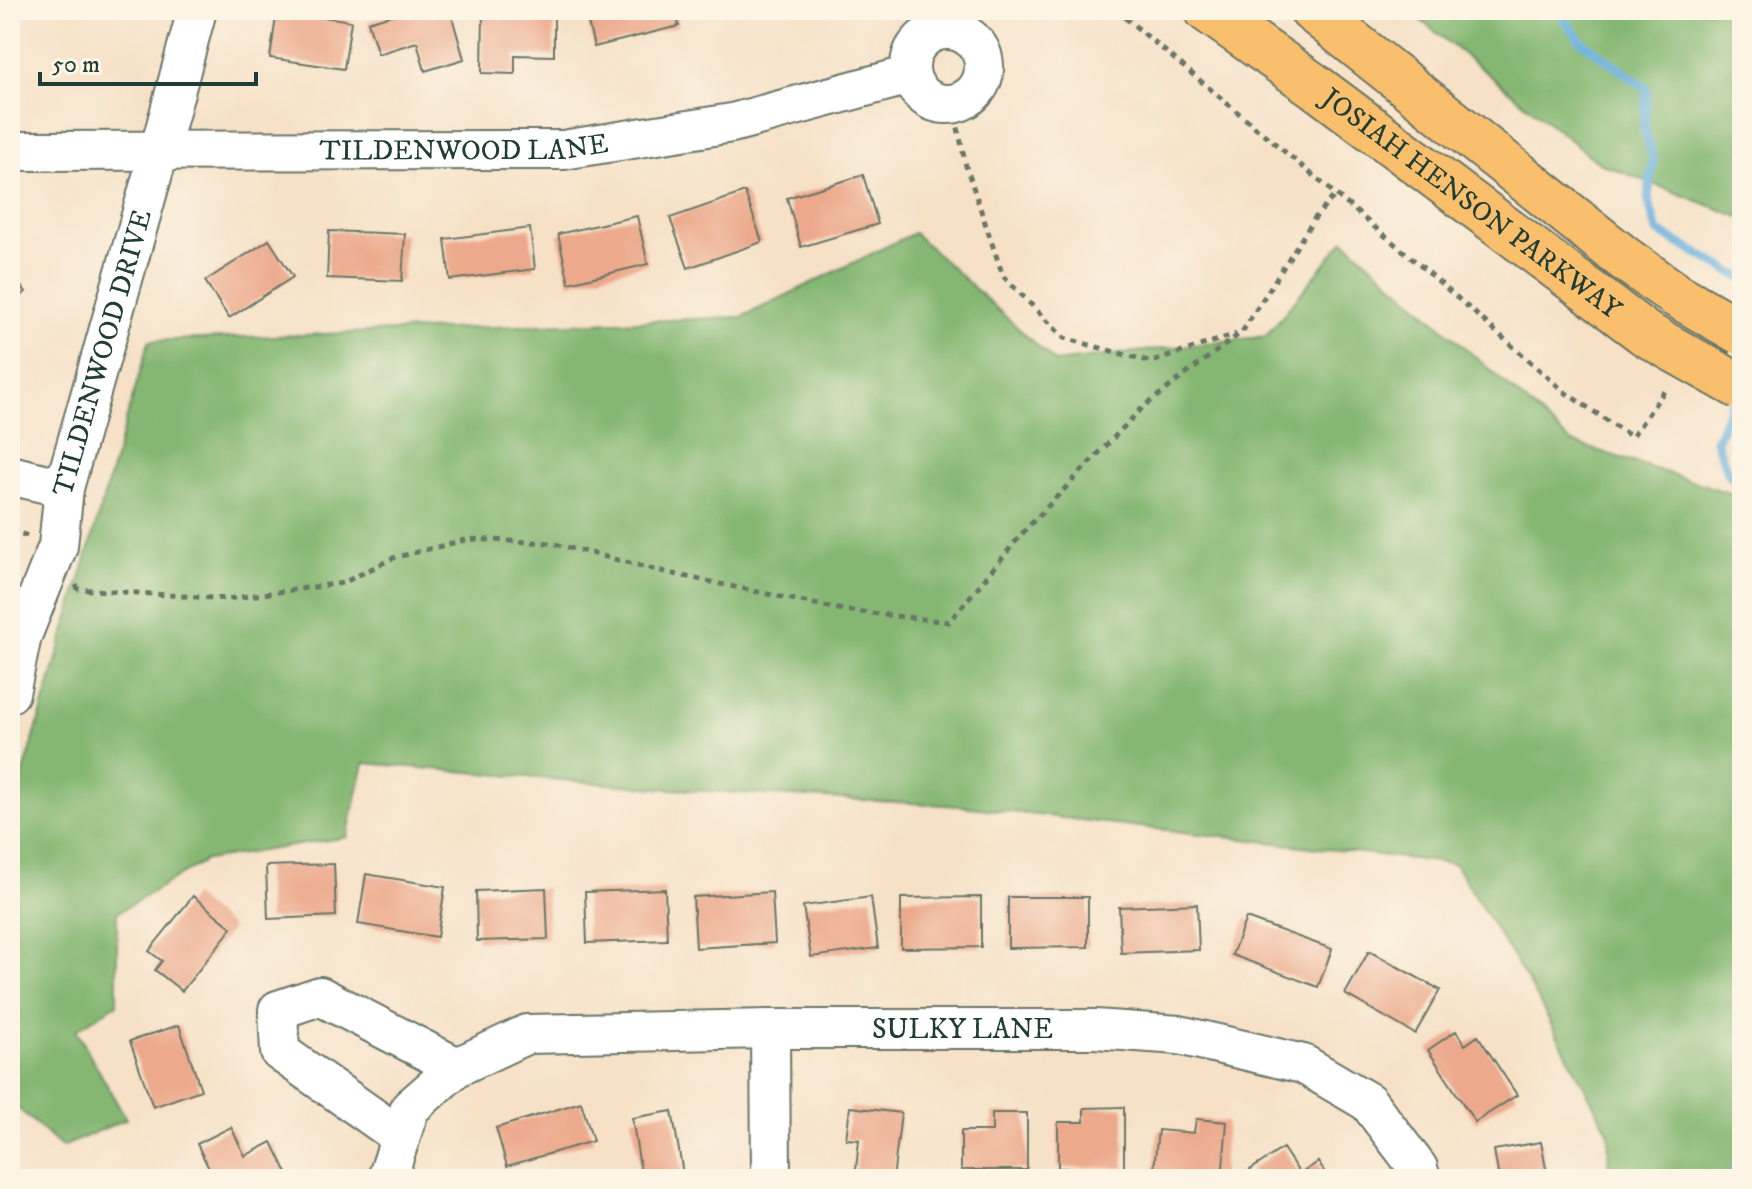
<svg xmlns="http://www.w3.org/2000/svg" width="1752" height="1189" font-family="'IM FELL DW Pica',serif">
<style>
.forest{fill:#85b772;stroke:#527a53;stroke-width:2}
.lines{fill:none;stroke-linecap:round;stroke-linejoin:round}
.stream{stroke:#65afdd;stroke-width:9}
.building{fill:#eca98b}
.minor-casing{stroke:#6a7667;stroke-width:42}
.major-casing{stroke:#6a7667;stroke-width:48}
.path{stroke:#6a7667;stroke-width:5;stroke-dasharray:6 6;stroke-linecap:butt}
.minor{stroke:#fff;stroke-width:38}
.major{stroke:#f9bf6d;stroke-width:44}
.major-bridge-casing{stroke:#6a7667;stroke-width:48;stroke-linecap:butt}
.major-bridge{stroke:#f9bf6d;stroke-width:44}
.labels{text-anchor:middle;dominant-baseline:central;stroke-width:8;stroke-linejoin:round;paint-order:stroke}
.street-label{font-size:28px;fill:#1f3d34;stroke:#fcf5e5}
</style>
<rect width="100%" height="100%" fill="#fcf5e5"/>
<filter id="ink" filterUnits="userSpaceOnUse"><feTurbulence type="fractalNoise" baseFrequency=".0125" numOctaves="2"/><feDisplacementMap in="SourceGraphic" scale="16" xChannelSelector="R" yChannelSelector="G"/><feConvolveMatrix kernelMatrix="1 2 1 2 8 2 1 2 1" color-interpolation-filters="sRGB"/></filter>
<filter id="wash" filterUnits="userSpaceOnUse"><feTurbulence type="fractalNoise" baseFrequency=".006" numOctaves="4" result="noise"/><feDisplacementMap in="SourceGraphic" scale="32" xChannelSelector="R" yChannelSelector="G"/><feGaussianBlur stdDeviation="1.8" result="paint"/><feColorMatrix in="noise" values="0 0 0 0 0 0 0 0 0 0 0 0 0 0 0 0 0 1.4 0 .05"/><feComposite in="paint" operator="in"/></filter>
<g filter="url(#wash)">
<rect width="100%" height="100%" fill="#f6e1c7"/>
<path class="forest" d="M1408,10H1742V218L1599,163Z
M914,233L1055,362L1266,336L1344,240L1571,442L1739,496L1742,502V1179H1608L1609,1133L1533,990L1455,864L961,806L656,788L364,763L347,837L206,860L117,913V1004L76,1030L126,1119L62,1147L11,1102L18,793L149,341L742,317Z"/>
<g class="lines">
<path class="stream" d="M1557,10L1580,40L1647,89L1644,126L1653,159L1648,198L1657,231L1742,278
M1734,398L1716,441L1727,471L1742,490
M1725,1179L1742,1167"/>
</g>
<g id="blocks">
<path class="building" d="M277,10L351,21L344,69L270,58Z
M408,10H450L464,59L425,71L417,42L378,54L368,22Z
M585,10H675L679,26L594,47Z
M483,11L554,12V56L515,55V74L482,73Z
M863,175L878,224L801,247L787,198Z
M745,192L762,242L688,268L670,218Z
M637,216L648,264L569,283L558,234Z
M530,228L535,269L450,280L445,239Z
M329,231L405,234L402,281L327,278Z
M269,240L293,277L229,318L205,281Z
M10,274L26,292L10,305Z
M334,864L336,916L268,919L266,866Z
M366,874L445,887L437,937L358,924Z
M546,888L548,939L477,941L476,891Z
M665,889L667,940L587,943L585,892Z
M772,892L775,943L696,948L693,897Z
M193,896L232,928L182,991L155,970L162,961L149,951Z
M871,897L878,948L811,957L803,906Z
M981,897V947L901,948V898Z
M1008,897H1088V947L1008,948Z
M1197,904L1199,950L1121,953L1119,907Z
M1246,918L1332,949L1318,987L1232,955Z
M1369,951L1440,990L1415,1034L1345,994Z
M179,1025L201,1090L153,1107L130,1041Z
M1456,1031L1465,1045L1478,1036L1517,1095L1475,1122L1428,1050Z
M581,1102L593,1141L507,1166L496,1128Z
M850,1107L901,1113L893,1179H855L859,1140L846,1139Z
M1124,1107V1168H1058V1122H1084V1108Z
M672,1111L684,1179H642L632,1118Z
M992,1113H1027V1170H961V1131H992Z
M1196,1119L1227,1122L1222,1179H1153L1158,1130L1194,1133Z
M231,1127L245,1156L272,1142L287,1173L275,1179H214L197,1144Z
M1541,1142L1548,1179H1499L1494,1150Z
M1283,1148L1300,1174L1318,1162L1329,1179H1257L1250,1170Z"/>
</g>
</g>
<g filter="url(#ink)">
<use href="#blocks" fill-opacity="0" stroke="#6a7667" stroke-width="2"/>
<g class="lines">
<g class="minor-casing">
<g id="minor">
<circle cx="947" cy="67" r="37"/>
<path id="s1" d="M10,151L563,150L732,123L910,75"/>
<path d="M10,475L64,488"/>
<path id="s2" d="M10,693L22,636L58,546L64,488L159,152L197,10"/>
<path d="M770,1029L771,1179"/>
<path d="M401,1137L280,1052L278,1010L320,996L457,1067"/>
<path id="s3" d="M387,1179L410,1108L457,1067L527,1034L770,1029H1095L1179,1035L1303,1064L1368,1102L1418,1168L1421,1179"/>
</g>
</g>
<g class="major-casing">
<g id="major">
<path id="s4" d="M1207,10L1316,87L1646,334"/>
<path d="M1312,10L1625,259L1676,295"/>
</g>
</g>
<path class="path" d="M1116,10L1421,266L1566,393L1632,437L1667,387
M953,104L966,166L1003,276L1064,338L1152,362L1236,334
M10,530L28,536
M76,585L78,589L227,599L343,583L393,558L469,539L551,543L669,573L843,610L949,622L1026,529L1143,407L1242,332L1314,219L1336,194"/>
<use href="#minor" class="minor"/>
<use href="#major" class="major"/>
<g class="major-bridge-casing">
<path id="major-bridge" d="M1676,295L1742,333
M1646,334L1742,388"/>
</g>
<use href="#major-bridge" class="major-bridge"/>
</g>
</g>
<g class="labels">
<g class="street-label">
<text stroke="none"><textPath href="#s1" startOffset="454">TILDENWOOD LANE</textPath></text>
<text stroke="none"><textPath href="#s4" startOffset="328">JOSIAH HENSON PARKWAY</textPath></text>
<text stroke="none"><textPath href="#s2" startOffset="354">TILDENWOOD DRIVE</textPath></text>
<text stroke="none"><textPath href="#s3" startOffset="650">SULKY LANE</textPath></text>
</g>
</g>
<rect width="1752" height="1189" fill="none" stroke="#fcf5e5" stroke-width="40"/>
<path d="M40 72v12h216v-12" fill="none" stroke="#1f3d34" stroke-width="4"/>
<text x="52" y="72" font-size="24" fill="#1f3d34" stroke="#fcf5e5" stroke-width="6" paint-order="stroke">50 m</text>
</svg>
